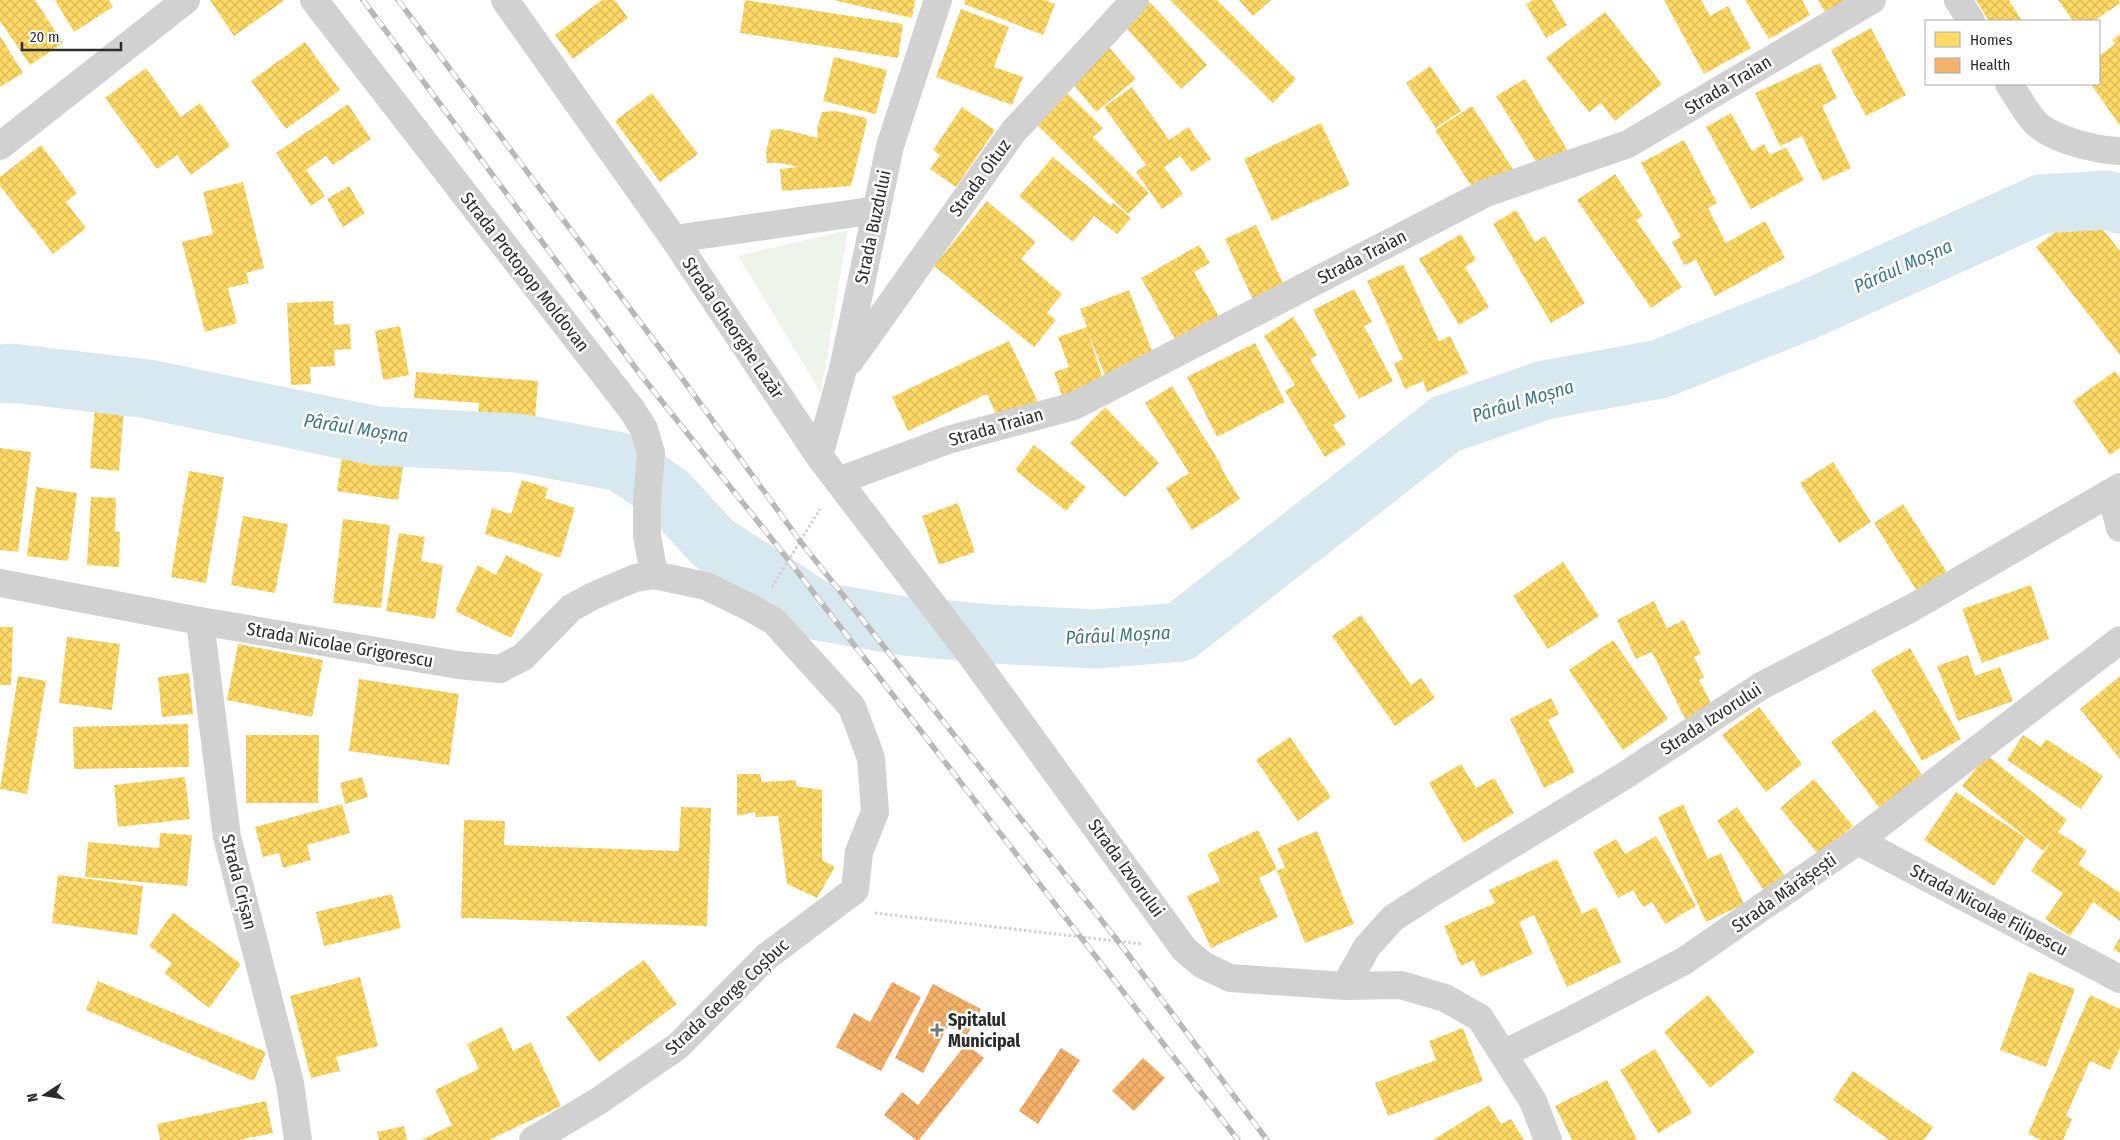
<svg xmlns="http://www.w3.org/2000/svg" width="2120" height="1140" font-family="'Fira Sans Condensed',sans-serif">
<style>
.grass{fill:#f0f3ea}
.homes{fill:url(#homes-cross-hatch)}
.health{fill:url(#health-cross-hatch)}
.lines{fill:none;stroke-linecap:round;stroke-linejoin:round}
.river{stroke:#d7e9ef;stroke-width:59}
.path{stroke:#d1d1d1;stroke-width:3;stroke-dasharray:2.5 2.5;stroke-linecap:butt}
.street{stroke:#d1d1d1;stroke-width:28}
.rail-casing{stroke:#b8b8b8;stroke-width:5.5}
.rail{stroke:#fff;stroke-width:4;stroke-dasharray:11;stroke-linecap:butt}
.poi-dot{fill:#767676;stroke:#fff;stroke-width:2}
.labels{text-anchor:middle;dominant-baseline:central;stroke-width:5;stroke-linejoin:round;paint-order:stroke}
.street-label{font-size:18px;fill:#2c2c2c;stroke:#fff}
.poi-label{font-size:18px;font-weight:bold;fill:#2c2c2c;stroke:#fff;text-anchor:start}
.water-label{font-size:19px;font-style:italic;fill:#3f7789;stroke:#fff}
</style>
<defs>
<pattern id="homes-cross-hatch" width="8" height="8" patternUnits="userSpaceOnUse" patternTransform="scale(1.25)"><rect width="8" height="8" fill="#ffd966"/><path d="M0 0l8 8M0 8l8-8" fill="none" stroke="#dbba59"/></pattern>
<pattern id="health-cross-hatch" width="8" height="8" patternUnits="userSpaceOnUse" patternTransform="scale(1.25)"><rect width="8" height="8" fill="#f6b26b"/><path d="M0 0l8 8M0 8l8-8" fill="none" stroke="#d3995d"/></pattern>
</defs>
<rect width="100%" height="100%" fill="#fff"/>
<path class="grass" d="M848,230L821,393L738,256Z"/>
<path class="homes" d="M0,0H35L63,43L30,65L0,21Z
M55,0H109L113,7L74,32Z
M210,0H285L234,36Z
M602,0H615L628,18L573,59L555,35Z
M745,0L903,24L898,58L740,33Z
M833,0H915L912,18Z
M965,0H1045L1055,4L1043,35L964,4Z
M1170,0H1217L1296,79L1273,103Z
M1239,0H1271L1253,16Z
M1533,0H1552L1567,25L1546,38L1526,4Z
M1664,0H1701L1710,16L1728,6L1751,48L1704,74Z
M1745,0H1802L1810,15L1769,39Z
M1818,0H1847L1825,12Z
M1976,0H2009L2022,21H1989Z
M2058,0H2119L2120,3L2094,21H2073Z
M1150,2L1207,65L1181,89L1124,25Z
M961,9L1009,27L994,67L1023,77L1012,105L936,77Z
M1605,12L1662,84L1615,121L1601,103L1589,112L1546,58Z
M1871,28L1906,95L1866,116L1831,50Z
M2120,34V126L2091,84H2099V56L2115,44L2112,40Z
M0,36L23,73L0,87Z
M305,42L340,90L286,129L251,81Z
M1109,47L1136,79L1096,112L1070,80Z
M834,57L887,70L876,114L823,101Z
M1820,63L1837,98L1822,106L1851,168L1823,181L1802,136L1780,146L1755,93Z
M1430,66L1461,111L1436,128L1406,83Z
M146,68L181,117L200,103L230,146L191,175L177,155L157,169L105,98Z
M1525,79L1569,153L1541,170L1496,96Z
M1132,87L1169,140L1188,127L1211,159L1192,172L1180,156L1164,167L1183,194L1162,209L1136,172L1146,165L1104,107Z
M1066,92L1103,128L1093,137L1149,193L1128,214L1036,124Z
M652,93L698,154L660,182L615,121Z
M348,104L371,139L333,165L326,156L306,170L325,196L311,206L276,153Z
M1472,106L1513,169L1476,193L1435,130Z
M962,107L995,130L956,187L930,169L940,155L933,150Z
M836,111L866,118L867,122L851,186L782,191L780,169L799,167L780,163H767L766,152L771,130L782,129L818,138L817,129L822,112Z
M1731,113L1752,151L1764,144L1770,155L1786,147L1804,180L1751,209L1706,127Z
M1321,123L1350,185L1272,221L1244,159Z
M1684,140L1717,203L1708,208L1726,243L1765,221L1785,258L1715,296L1696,260L1684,265L1672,242L1681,237L1641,163Z
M41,145L77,193L66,202L86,228L53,254L0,186V177Z
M1053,157L1111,206L1113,203L1131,218L1117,234L1094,216L1073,242L1019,196Z
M1615,174L1643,216L1636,220L1682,287L1651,308L1577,200Z
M243,182L264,268L246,273L249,283L228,288L237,323L205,332L182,242L213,234L203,192Z
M349,186L365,213L343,227L327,199Z
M987,201L1036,242L1021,259L1062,294L1047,313L1056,320L1034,347L934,266Z
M2086,208L2120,251V355L2036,247Z
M1516,210L1535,242L1545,236L1585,303L1551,323L1493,224Z
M1256,225L1286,290L1255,304L1225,239Z
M1461,234L1476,260L1465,267L1489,307L1459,325L1419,259Z
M1199,245L1210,263L1194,272L1223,324L1180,348L1141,278Z
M1403,264L1439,341L1450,336L1468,373L1427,392L1423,381L1405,389L1394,364L1403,359L1367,281Z
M1354,289L1372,322L1364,326L1393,381L1359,399L1313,310Z
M1129,290L1155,359L1106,378L1087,330L1104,382L1062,396L1054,372L1069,367L1058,337L1087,327L1080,309Z
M333,301L334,325L350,324L351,349L334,350L335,366L310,367L311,384L291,385L287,303Z
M1293,317L1317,355L1310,359L1346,417L1333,425L1346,444L1325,457L1285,391L1295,385L1264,336Z
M400,326L409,375L383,380L375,331Z
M1009,341L1038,402L999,421L987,394L908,431L892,397Z
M1255,343L1285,402L1217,437L1187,377Z
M2115,371L2120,378V448L2110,455L2073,401Z
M416,372L538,381L535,419L478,414L479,403L414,398Z
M1172,386L1222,466L1221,468L1240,499L1192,530L1166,488L1189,473L1145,403Z
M95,406L124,408L119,471L90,468Z
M1105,407L1159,463L1125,497L1070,443Z
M1034,445L1086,487L1066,511L1015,470Z
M0,448L31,452L18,552L0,550Z
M343,451L404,460L398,500L337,491Z
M1833,462L1871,522L1839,543L1800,483Z
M189,471L224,477L206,583L171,577Z
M522,480L548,488L545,498L575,508L560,558L485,534L492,508L511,514Z
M36,487L77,493L68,561L27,556Z
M91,497L116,498L115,531L120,532L119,567L87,565Z
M958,503L975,552L939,565L922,516Z
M1903,504L1950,577L1920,596L1874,523Z
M243,516L288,524L275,593L231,585Z
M343,519L390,525L381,608L333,603Z
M399,533L425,537L421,561L443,565L435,619L386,611Z
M506,555L543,574L511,638L455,611L478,565L496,575Z
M1563,562L1599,616L1548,649L1513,596Z
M2031,585L2049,639L1982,663L1962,609Z
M1654,601L1667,628L1684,620L1701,654L1694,657L1704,677L1699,680L1713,707L1686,721L1652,652L1636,659L1617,620Z
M1361,615L1411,685L1421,678L1435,698L1395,726L1332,636Z
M0,627H13L11,685H0Z
M67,637L120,644L112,710L59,703Z
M1613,640L1668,719L1623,750L1569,670Z
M238,644L323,660L312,717L227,700Z
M1910,648L1961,739L1922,761L1871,670Z
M1968,655L1975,676L2000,667L2013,701L1958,721L1937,666Z
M189,673L193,714L162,717L158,677Z
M18,676L46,681L27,794L0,789Z
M2120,676V759L2080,709Z
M359,679L459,694L449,765L349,751Z
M1551,698L1559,714L1548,720L1575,772L1544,788L1510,719Z
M1759,707L1802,764L1766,792L1722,735Z
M1875,710L1924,777L1880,809L1831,742Z
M188,724L189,767L74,769L73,727Z
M246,735H319L318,803H246Z
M2023,735L2041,747L2046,739L2103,776L2081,809L2007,760Z
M1290,737L1331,797L1298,821L1256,760Z
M1987,755L2067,820L2058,832L2087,851L2078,864L2120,893V921L2093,902L2070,936L2045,919L2063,893L2031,871L2053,839L2043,851L1962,786Z
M1461,764L1476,788L1494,778L1514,813L1464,843L1429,783Z
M737,774H760L762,782L796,780V786L822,790V860L835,867L817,898L787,884L778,816L756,817L755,812L737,816Z
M185,777L190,819L118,827L114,785Z
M362,777L368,797L345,804L340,783Z
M1814,779L1853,826L1819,855L1780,808Z
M1956,792L2026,838L1994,886L1924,840Z
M342,804L350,833L307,845L311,860L283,868L279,853L263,857L255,827Z
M1683,804L1708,859L1721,853L1744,904L1706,922L1658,817Z
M681,807L711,808L707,926L461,918L464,820L505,821L504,845L679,851Z
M1737,807L1786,878L1765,892L1717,821Z
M1258,830L1277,869L1259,878L1278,917L1211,948L1187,896L1220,881L1207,854Z
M1317,831L1354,924L1305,943L1277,871L1285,867L1277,848Z
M160,833L192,835L187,886L85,877L88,842L159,848Z
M1656,836L1696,906L1665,924L1652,902L1643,907L1633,890L1618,898L1593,852L1616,839L1625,854Z
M1557,859L1582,914L1596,907L1621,962L1567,987L1534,915L1519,922L1533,954L1481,977L1473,960L1461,966L1444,926L1495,903L1489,890Z
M58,875L143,886L137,935L52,923Z
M392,894L401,928L324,946L316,912Z
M173,913L241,964L209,1008L164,973L172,963L149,946Z
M2120,938V953L2113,949Z
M644,960L677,1004L599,1062L566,1017Z
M2029,972L2075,989L2046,1067L2000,1050Z
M360,977L378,1046L336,1057L340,1071L311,1078L290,996Z
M98,981L266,1052L254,1081L86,1010Z
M1708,995L1755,1052L1710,1088L1664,1032Z
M2090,995L2120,1009V1048L2110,1070L2090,1061L2066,1116L2072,1119L2063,1140H2042L2028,1134Z
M502,1027L513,1051L531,1042L561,1106L489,1140H421L452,1125L435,1090L479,1069L467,1044Z
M1463,1028L1483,1081L1388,1116L1375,1083L1436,1060L1429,1041Z
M1655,1049L1692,1113L1658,1133L1620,1070Z
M1853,1071L1933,1127L1924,1140H1889L1833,1100Z
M1607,1080L1637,1140H1572L1555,1106Z
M266,1101L273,1133L239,1140H160L157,1124Z
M1489,1105L1501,1124L1511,1119L1524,1140H1433Z
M404,1126L407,1140H379L377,1132Z"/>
<path class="health" d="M892,982L921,997L881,1071L836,1047L854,1013L870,1022Z
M933,984L981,1009L967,1035L948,1026L923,1073L895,1058Z
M966,1044L984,1058L919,1140H916L884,1115L902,1092L918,1105Z
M1061,1048L1080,1060L1038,1124L1019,1111Z
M1143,1058L1165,1078L1134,1111L1112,1091Z"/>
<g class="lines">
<path class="river" d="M0,374L11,373L148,389L376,436L518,443L621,462L668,494L713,543L818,611L904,626L992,634L1096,639L1180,632L1446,424L1545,390L1660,369L1805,311L2041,204L2107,200L2120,204"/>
<path class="path" d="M772,587L820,509
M875,913L1142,944"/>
<path class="street" d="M314,0L632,410L644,429L651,453L647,502V535L654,575
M505,0L674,239L819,456L968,651L1184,949L1203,965L1230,978L1345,986L1401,985L1445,998L1480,1018L1533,1101L1548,1140
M1958,0L1971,21
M2009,84C2017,96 2024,109 2033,120C2049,139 2095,150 2120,151
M0,146L186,0
M674,239L877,210
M850,361L1013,132L1135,0
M819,456L843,369L890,146L938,0
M838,481L948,440L1074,406L1486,193L1628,144L1872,0
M2120,490L2111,494L2120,528
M0,583L200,621L458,665L500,669L523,657L571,608L593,596L635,578L654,575L706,586L749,607L774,621L852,707L871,758L875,812L859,852L855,890L766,957L678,1046L597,1102L533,1140
M200,621L227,837L290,1083L298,1140
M1858,841L2120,979
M1345,986L1367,947L1393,918L1435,891L1624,776L1761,686L1910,609L2120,487
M1505,1053L1572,1020L1684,961L1858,841L2120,640"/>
<g class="rail-casing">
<path id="rail" d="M363,0L640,374L779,548L1238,1140
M398,0L668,359L800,541L1118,941L1267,1140"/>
</g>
<use href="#rail" class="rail"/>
</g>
<path class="poi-dot" d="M934.5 1022.5h5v5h5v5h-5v5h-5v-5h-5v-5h5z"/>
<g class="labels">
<g class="street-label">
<text transform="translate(1728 85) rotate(-31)">Strada Traian</text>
<text transform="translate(980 178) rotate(-54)">Strada Oituz</text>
<text transform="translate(873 227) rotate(-78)">Strada Buzdului</text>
<text transform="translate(1362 257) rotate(-27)">Strada Traian</text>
<text transform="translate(525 272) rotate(52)">Strada Protopop Moldovan</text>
<text transform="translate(733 328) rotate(56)">Strada Gheorghe Lazăr</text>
<text transform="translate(996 427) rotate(-16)">Strada Traian</text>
<text transform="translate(340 645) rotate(10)">Strada Nicolae Grigorescu</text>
<text transform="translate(1711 719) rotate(-33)">Strada Izvorului</text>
<text transform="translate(1126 868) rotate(54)">Strada Izvorului</text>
<text transform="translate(239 882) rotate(76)">Strada Crișan</text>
<text transform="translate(1784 893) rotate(-35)">Strada Mărășești</text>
<text transform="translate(1989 910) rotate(28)">Strada Nicolae Filipescu</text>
<text transform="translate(727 997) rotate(-43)">Strada George Coșbuc</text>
</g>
<g class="poi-label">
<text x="948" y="1020">Spitalul<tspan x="948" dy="21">Municipal</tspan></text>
</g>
<g class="water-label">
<text transform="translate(1903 266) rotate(-24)">Pârâul Moșna</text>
<text transform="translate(1523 401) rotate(-17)">Pârâul Moșna</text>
<text transform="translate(356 428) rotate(9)">Pârâul Moșna</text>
<text transform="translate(1118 635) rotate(-3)">Pârâul Moșna</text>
</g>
</g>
<rect x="1925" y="20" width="175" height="65" fill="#ffffff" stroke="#ababab"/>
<rect x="1935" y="32" width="25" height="15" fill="#ffd966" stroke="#ababab"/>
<text x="1970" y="45" font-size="15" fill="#2c2c2c">Homes</text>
<rect x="1935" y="58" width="25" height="15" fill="#f6b26b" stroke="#ababab"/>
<text x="1970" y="70" font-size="15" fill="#2c2c2c">Health</text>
<g transform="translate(45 1095) rotate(258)" stroke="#ffffff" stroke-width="4" paint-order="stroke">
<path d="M0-4L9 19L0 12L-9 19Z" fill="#2c2c2c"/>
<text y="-8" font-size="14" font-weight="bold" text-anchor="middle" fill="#2c2c2c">N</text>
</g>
<path d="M22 42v8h99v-8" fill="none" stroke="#2c2c2c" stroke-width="2.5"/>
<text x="30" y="42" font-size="15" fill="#2c2c2c" stroke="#ffffff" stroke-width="4" paint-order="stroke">20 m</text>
</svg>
